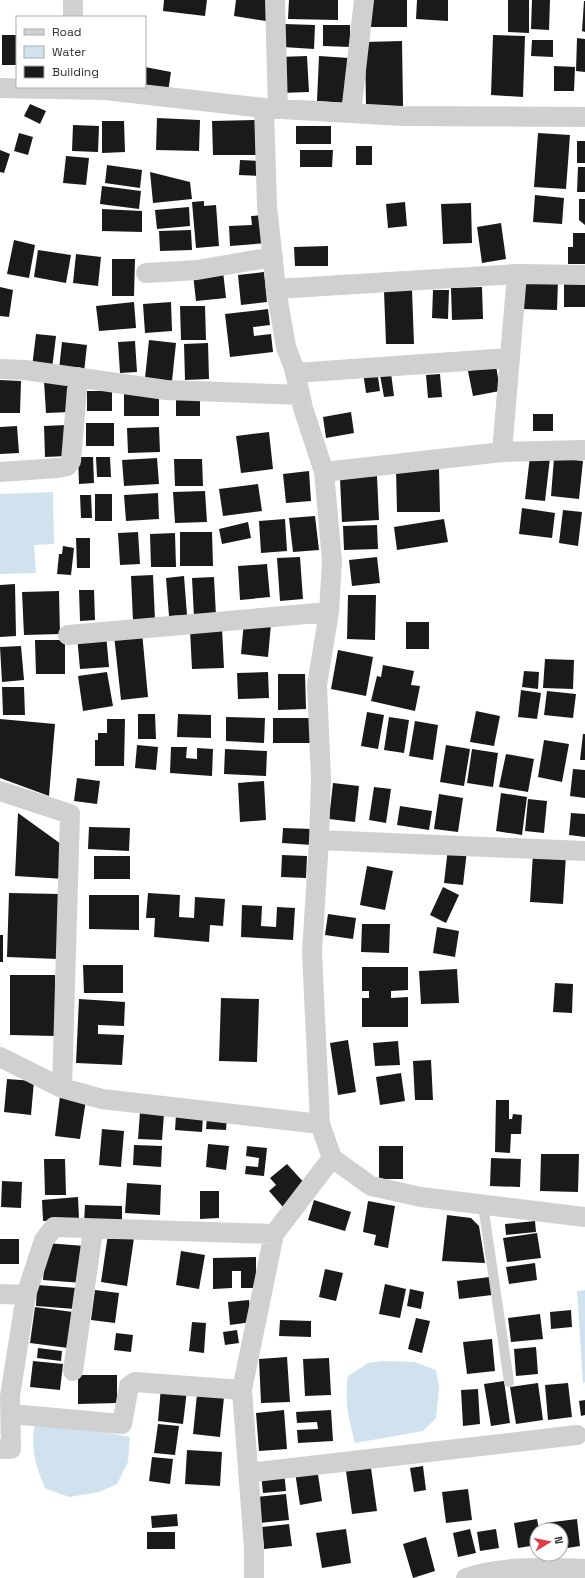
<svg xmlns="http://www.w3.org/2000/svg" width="585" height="1578" font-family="'Space Grotesk',sans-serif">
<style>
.water{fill:#cfe2ee}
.building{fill:#1a1a1a}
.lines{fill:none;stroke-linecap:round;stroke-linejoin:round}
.lane{stroke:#d0d0d0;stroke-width:10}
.street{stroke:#d0d0d0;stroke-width:20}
</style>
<rect width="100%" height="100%" fill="#fff"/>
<path class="water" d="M53,492L54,544L34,545L36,573L0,574V494Z
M585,1290V1382L583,1383L577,1291Z
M383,1361L414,1362L436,1370L439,1388L436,1418L423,1431L355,1443C349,1419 344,1401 348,1376L368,1363Z
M35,1421L50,1422L130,1437L128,1462L117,1484L99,1492L69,1497L45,1488C34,1462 31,1449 35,1421Z"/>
<path class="building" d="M164,0H207L205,16L163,11Z
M236,0H269L266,21L234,16Z
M289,0H338V20L288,19Z
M371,0H407V27H371Z
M417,0H448V21L416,19Z
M508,0H529V33L508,32Z
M532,0H550L549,30L531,29Z
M584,1H585V32L582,31Z
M284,24L315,25L314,49L283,47Z
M323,25H350V47L323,46Z
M2,35H17V65H2Z
M493,35L525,36L523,97L491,95Z
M577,38L585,39V72L576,71Z
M532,40H553V57L531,56Z
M402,41L403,106H366L365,42Z
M307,56L309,92L280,93L279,57Z
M319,56L349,58L346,103L317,101Z
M554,66L575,67L574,91H554Z
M145,67L171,72L168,92L145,88Z
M30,104L46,111L40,124L24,116Z
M157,118L200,120L199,151L156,150Z
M255,120L256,155H213L212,121Z
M102,121H124L125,152L102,153Z
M73,125L99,126L98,152L72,151Z
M296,126H331V144H296Z
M19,133L33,137L28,155L14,151Z
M538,133L570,135L566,189L534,187Z
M577,141H585V163H577Z
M356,146H372V165H356Z
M0,150L10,154L4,173L0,172Z
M300,150H333L332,167H300Z
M66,156L89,158L86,185L63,183Z
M240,160L260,161L259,176L239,175Z
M107,165L142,170L140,188L105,183Z
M578,167H585V192H577Z
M150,172L190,182L192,199L153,203Z
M102,186L141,191L139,209L100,204Z
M535,195L564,198L562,224L533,222Z
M579,199H585V225L579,220Z
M204,201V206L216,205L219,246L196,248L192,202Z
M405,202L407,226L388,228L386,204Z
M471,203L472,243L443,244L441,204Z
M189,207L190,226L157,229L155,210Z
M102,209L142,211V232L102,231Z
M265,215L267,243L230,246L229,226L252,225L251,216Z
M501,223L506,259L482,263L477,227Z
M191,230L192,250L160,251L159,231Z
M573,233H585V264H568V247H573Z
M14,240L35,245L29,278L7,274Z
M328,246V266H295L294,247Z
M38,250L71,255L66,283L34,277Z
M76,254L101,257L98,286L73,283Z
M112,259H135L134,296H112Z
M223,271L226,298L196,301L193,274Z
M264,272L267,302L241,305L238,275Z
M523,279L558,280L557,310L522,309Z
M564,279H585V307H564Z
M0,287L13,290L9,317L0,316Z
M482,287L483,319L452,320L451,288Z
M412,290L414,344H386L384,291Z
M433,290H449L448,319L432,318Z
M134,302L136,328L99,331L96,306Z
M171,302L172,331L145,333L143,304Z
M180,306H205L206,340H181Z
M268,309L270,325L253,327L254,336L271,334L273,352L230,357L225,314Z
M36,334L56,336L52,369L32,367Z
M149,340L176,343L172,381L145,378Z
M135,341L137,372L120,373L118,342Z
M62,342L87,345L84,372L59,369Z
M208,343L209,379L185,380L184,344Z
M496,365L500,391L473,396L468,371Z
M377,370L380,391L366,393L363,372Z
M391,373L394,396L384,397L380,375Z
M440,374L442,397L428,398L426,375Z
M0,380L21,381L20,413H0Z
M44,381H68L70,412L46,413Z
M87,391H112V411H87Z
M124,392H159V416H124Z
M176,396H200V416H176Z
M351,412L354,433L326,438L323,417Z
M533,414H553V431H533Z
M86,423H114V446H86Z
M66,425L67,456L45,457L44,426Z
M17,426L19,453L0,454V427Z
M159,427L160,452L128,453L127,428Z
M269,432L273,469L241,473L236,436Z
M530,456L550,458L545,501L525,499Z
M78,457H93L94,483L79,484Z
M96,457H110L111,477H97Z
M157,458L159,484L124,486L122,460Z
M554,458L583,461L579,499L551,496Z
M174,459H202L203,486H175Z
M439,468L440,512H397L396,469Z
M309,471L311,501L286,503L283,474Z
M377,476L379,520L342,522L340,478Z
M258,484L262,511L223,516L219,489Z
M205,491L207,522L175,523L173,492Z
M158,493L159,519L126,521L124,495Z
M95,494H112V521H95Z
M80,495H91L92,518H81Z
M522,508L555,513L552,538L519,534Z
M563,510L582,512L578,546L559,543Z
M315,516L319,550L293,552L289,518Z
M285,519L287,551L261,553L259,521Z
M444,519L448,542L397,550L394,527Z
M248,522L251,538L222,544L219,529Z
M377,525L378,549L344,550L343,526Z
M138,532L140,564L120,565L118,533Z
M180,532H212L213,566H180Z
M175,533L176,567H151L150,534Z
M76,538H90V568H77Z
M63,546L74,548L71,575L57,574L59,554H62Z
M300,557L303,599L280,601L277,558Z
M377,557L380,583L352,586L349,560Z
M267,564L270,597L240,600L238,566Z
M153,575L155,620L133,621L131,576Z
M184,576L187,615L169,616L166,578Z
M214,577L216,616L194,617L192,578Z
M15,584L16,636L0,637V585Z
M79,590H94L95,620L80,621Z
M59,591L60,634L24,635L22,592Z
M348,595H376L375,640L347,639Z
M244,621L271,624L268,657L241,654Z
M406,622H429V649H406Z
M222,628L224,668L192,669L190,630Z
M142,632L148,697L121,700L114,635Z
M106,634L109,667L80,669L77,636Z
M35,640H65V674H36Z
M21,646L24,680L2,682L0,647Z
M338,650L373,657L366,696L331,689Z
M545,659L574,660L573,689L543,688Z
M383,665L414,671L411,685L420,686L415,711L371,701L377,676L381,677Z
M524,671L539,672L538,689L522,687Z
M107,672L113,706L83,711L78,676Z
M268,672L269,698L238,699L237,673Z
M278,674H305L306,709L278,710Z
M2,687H24L25,715H3Z
M521,690L541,693L537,719L518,717Z
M547,691L576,694L573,718L544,715Z
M476,711L500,716L494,746L470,742Z
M367,712L384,715L378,749L361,746Z
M138,714H155L156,739H138Z
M178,714L211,715V738L177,737Z
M226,717L265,718L264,743L226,741Z
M389,717L409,720L404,753L384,750Z
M273,718H310V743H273Z
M0,719L55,724L49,796L0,778Z
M107,719H125L124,766H95V740H98V733H107Z
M415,721L438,725L433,760L409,756Z
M583,734H585V760H580Z
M544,740L569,744L562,782L538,777Z
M137,745L158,747L156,770L135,768Z
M446,745L470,749L464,786L440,782Z
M171,747H187L186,758L197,759V748L213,749L212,776L170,773Z
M225,749L267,751L266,776L224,774Z
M472,749L498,753L493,787L467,783Z
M506,754L534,759L528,792L499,787Z
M573,769L585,770V798L570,796Z
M77,778L100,781L97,804L74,801Z
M264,781L266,820L240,822L238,783Z
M333,783L359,786L355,822L329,819Z
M374,787L391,789L386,823L369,820Z
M501,793L527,797L522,835L496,831Z
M439,794L463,798L458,832L434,829Z
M528,799L547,801L544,833L525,831Z
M400,806L432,811L429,830L397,825Z
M18,813L61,844L65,879L15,876Z
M571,813L585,814V837L569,835Z
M89,827L130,828L129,851L88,849Z
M283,828L313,829L312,845L282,843Z
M448,848L467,850L463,885L444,883Z
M533,853L566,855L563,904L530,902Z
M282,855L307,856L306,878L281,877Z
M94,856H130V879H94Z
M367,866L393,871L385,910L360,905Z
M443,887L459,895L446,923L430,915Z
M9,893L60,894L58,959L7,957Z
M148,893L180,895L179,917L194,918L195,897L225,899L223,926L210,925L209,942L154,937L155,918H146Z
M89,895H139V930L89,929Z
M242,905L262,906L261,926L276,927L277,907L295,908L293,940L241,937Z
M328,914L356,918L353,939L325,935Z
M362,924H390L389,953L361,952Z
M437,927L459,931L455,957L433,953Z
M0,935H3V962H0Z
M83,965H123V993H84Z
M362,967H408V990L391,991V998L408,997V1027H362V998H369V991H362Z
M457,969L459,1003L421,1004L419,971Z
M10,975H55V1036L10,1035Z
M555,983L573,984L572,1013L553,1012Z
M221,998L259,999L257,1062L219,1061Z
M79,999L125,1002L124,1026L98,1025V1034L124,1035L122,1065L76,1063Z
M348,1040L356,1092L338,1095L330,1043Z
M398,1041L400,1065L375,1066L373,1043Z
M431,1060L433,1100H415L413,1061Z
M401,1073L405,1101L380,1105L376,1077Z
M7,1079L34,1081L31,1115L4,1112Z
M60,1096L86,1100L80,1139L55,1136Z
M496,1100H509V1119H512L513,1114L522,1115L521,1134H511L510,1153L495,1152Z
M140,1112L164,1114L162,1140L138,1139Z
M176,1115L203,1116L202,1132L175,1130Z
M207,1117L227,1118L226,1130L206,1129Z
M102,1129L124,1131L121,1167L99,1165Z
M208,1144L229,1146L226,1170L206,1167Z
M134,1145L162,1146L161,1167L133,1165Z
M247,1146L267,1148L264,1176L245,1174L246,1166L258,1167L259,1158L246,1156Z
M379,1146H403V1179H379Z
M541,1154H579L578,1192L540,1191Z
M491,1158L521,1159L520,1187L490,1186Z
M44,1159H65L66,1195H45Z
M287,1164L307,1186L283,1207L269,1191L276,1185L270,1178Z
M2,1181L22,1182L21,1208L1,1207Z
M127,1183L161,1185L160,1215L125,1213Z
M200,1191H219V1218L200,1219Z
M78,1197L79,1219L43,1221L42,1200Z
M314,1200L351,1212L345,1231L308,1220Z
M368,1201L395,1206L388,1248L374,1245L376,1235L363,1232Z
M85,1205L122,1206V1224L84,1223Z
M447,1215L471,1218L479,1226L485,1263L442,1261Z
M535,1221L536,1232L506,1235L505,1224Z
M537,1233L541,1258L507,1262L503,1238Z
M108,1234L134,1238L127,1286L101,1282Z
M0,1239H19V1264H0Z
M46,1243L85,1246L83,1283L43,1280Z
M181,1251L205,1255L199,1289L176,1285Z
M256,1257V1288H241V1271H232V1288L213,1289V1258Z
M535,1263L537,1280L509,1284L506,1267Z
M325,1269L343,1273L336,1301L319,1297Z
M490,1277L492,1295L459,1299L457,1281Z
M385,1284L406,1289L400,1318L379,1314Z
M37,1285L77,1288L75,1309L36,1306Z
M410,1289L424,1292L421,1309L407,1306Z
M95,1290L119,1293L115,1323L91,1320Z
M249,1300L252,1322L230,1325L228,1302Z
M35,1307L73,1312L68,1348L30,1343Z
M571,1310L572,1327L551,1329L550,1312Z
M540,1314L543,1339L511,1342L508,1318Z
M416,1318L430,1321L422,1353L408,1349Z
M280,1320L311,1321V1337L279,1336Z
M192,1322L206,1323L204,1353L189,1351Z
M237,1330L239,1343L225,1345L223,1332Z
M116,1333L133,1335L131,1352L114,1350Z
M492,1339L495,1371L467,1374L463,1342Z
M536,1347L538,1374L516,1376L514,1349Z
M38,1348L62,1351L61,1361L37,1358Z
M287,1357L290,1402L261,1403L259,1359Z
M329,1358L331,1395L305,1396L303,1359Z
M33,1361L63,1364L60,1390L30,1387Z
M78,1375H117V1403L78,1404Z
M504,1381L510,1423L491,1426L484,1384Z
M538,1383L543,1420L516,1424L510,1387Z
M568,1383L572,1417L548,1420L545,1385Z
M161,1387L187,1390L183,1424L158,1421Z
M478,1389L480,1424L463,1426L461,1390Z
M197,1394L224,1397L220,1437L193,1434Z
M585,1400V1415L581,1416L579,1401Z
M284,1410L287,1449L259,1451L256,1413Z
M331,1410L333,1441L298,1443L297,1430L318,1429L317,1422L297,1423L296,1412Z
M158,1424L179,1426L175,1455L154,1453Z
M187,1450L222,1452L220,1486L185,1484Z
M152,1457L173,1459L170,1484L149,1481Z
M370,1461L377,1511L352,1514L345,1464Z
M423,1466L426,1490L414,1492L410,1468Z
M317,1468L322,1501L300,1505L295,1472Z
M284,1471L286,1491L263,1493L261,1474Z
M468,1489L472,1520L446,1523L442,1492Z
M286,1494L289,1520L259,1523L256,1497Z
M177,1514L178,1526L152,1528L151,1516Z
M537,1519L539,1530H537V1545L518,1548L514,1523Z
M577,1519L580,1546L561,1549V1530H546L545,1523Z
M289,1524L292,1546L264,1549L262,1527Z
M346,1529L351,1563L322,1568L316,1533Z
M470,1529L476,1553L458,1557L453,1533Z
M496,1529L499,1548L480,1551L477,1532Z
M147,1532H175V1549H147Z
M426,1537L435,1571L413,1578L403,1544Z"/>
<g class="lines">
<path class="lane" d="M483,1205L509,1382"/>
<path class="street" d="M73,0V17
M275,0L278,109
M0,88L105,90L264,108L402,116L585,117
M264,108L267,206L276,289L286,347L294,368L303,408L324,472L502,452L517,274L585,275
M351,113L364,0
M146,273L197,270L273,257
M276,289L517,274
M0,369L25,370L166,390L300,395
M295,373L509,358
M502,452L585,450
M0,472L58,468L67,466L71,461L78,377
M324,472L332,561L329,612L317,685L321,778L319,840L312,952L320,1124L332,1158
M68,635L329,612
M0,791L70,814L62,1088
M319,840L585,851
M0,1057L62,1088L102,1099L320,1124
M0,1294L26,1295L10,1396L11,1449H0
M26,1295L44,1240L54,1227L274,1234
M73,1371L93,1230
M11,1414L122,1424L129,1386L135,1382L242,1390
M248,1473L577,1435
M254,1578V1548L242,1390L274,1234L332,1158L371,1186L421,1197L585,1217
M466,1578C505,1565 545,1568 585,1569"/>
</g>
<rect x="16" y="16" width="130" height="72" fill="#ffffff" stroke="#adadad"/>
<rect x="24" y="29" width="20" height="6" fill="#d0d0d0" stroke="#adadad"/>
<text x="52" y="36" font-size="12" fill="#333333">Road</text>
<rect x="24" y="46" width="20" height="12" fill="#cfe2ee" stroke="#adadad"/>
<text x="52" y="56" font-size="12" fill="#333333">Water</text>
<rect x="24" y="66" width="20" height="12" fill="#1a1a1a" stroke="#adadad"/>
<text x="52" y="76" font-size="12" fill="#333333">Building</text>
<g transform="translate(549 1542) rotate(80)"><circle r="19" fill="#ffffff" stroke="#adadad"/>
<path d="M0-3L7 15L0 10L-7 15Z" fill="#e63946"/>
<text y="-6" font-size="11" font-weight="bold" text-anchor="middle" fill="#333333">N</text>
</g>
</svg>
